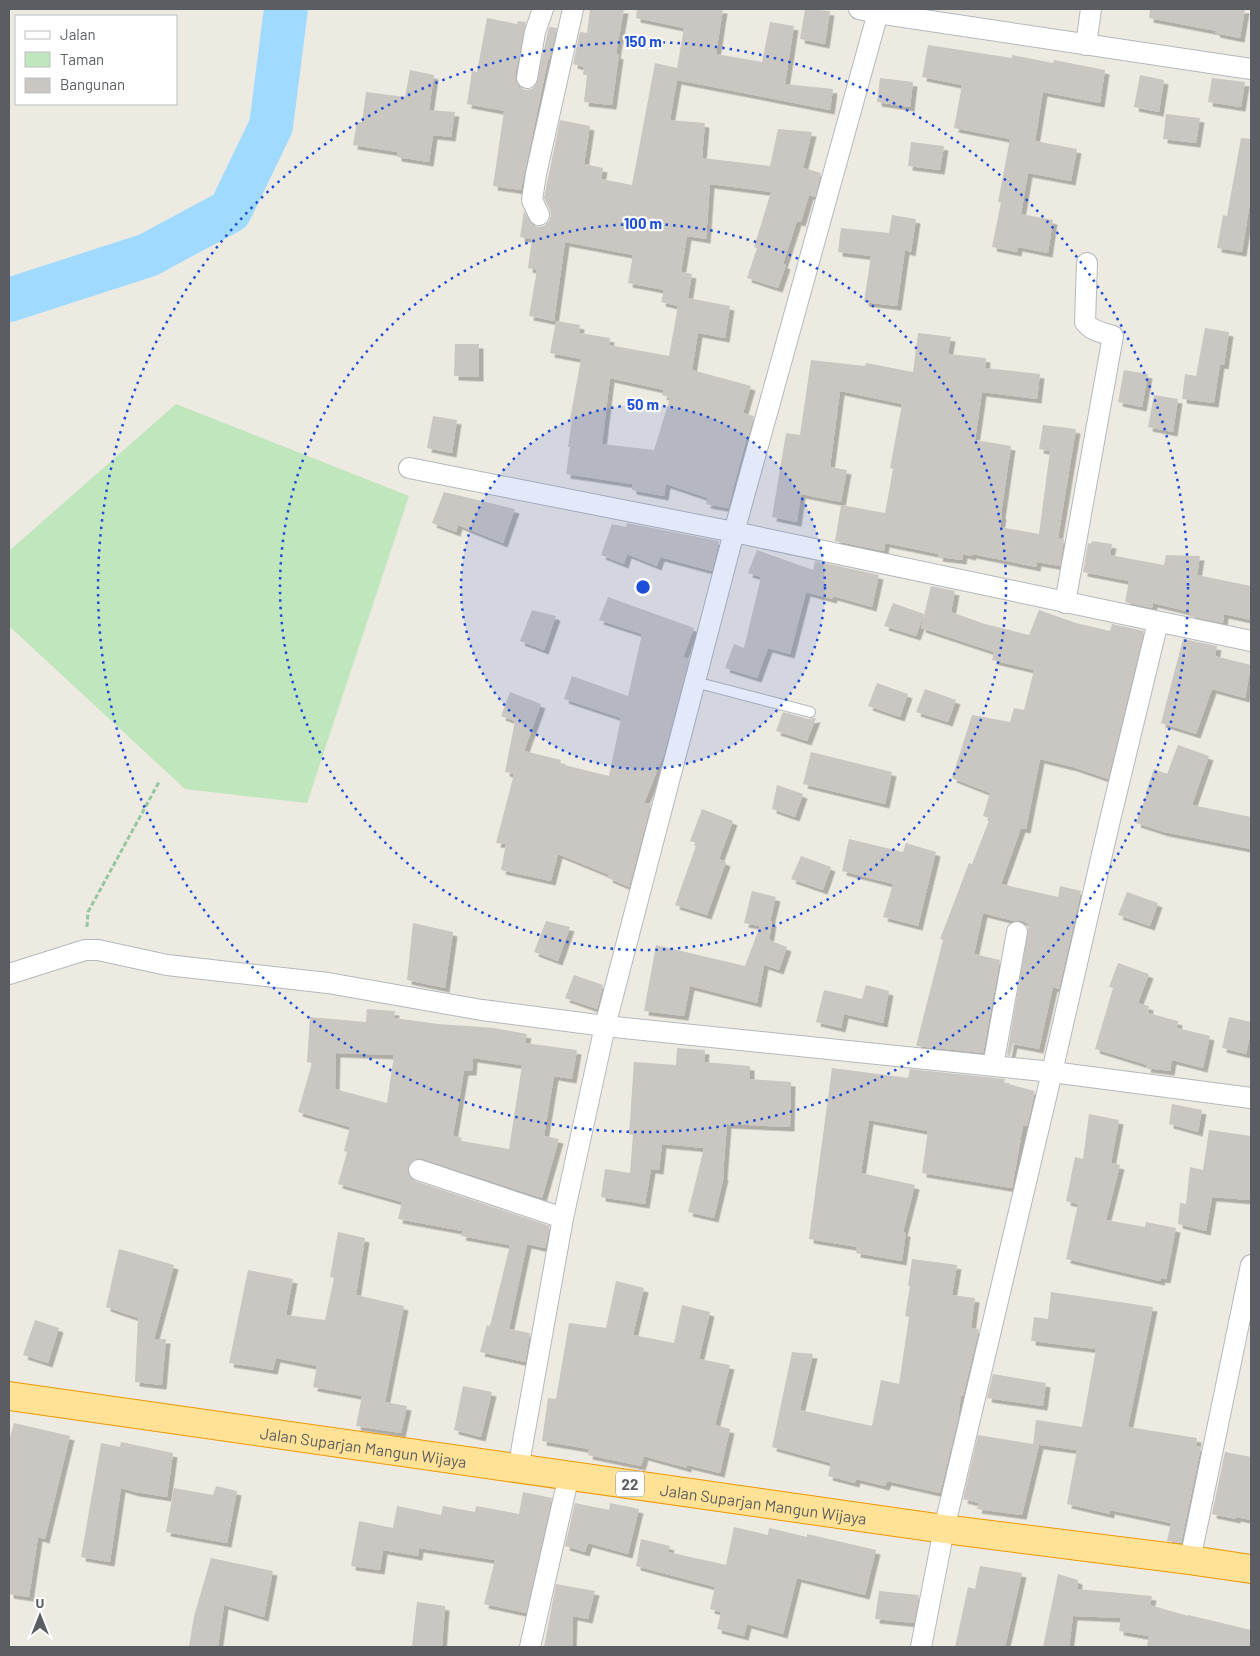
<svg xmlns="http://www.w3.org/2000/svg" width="1260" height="1656" font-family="Barlow,sans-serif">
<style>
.green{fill:#bfe6bd}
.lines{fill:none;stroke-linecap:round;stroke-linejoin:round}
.river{stroke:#a0dbff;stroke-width:44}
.building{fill:#cac6c1;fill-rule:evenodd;filter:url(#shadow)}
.service-casing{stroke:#b4b8bc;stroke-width:12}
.minor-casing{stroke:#b4b8bc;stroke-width:22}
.trunk-casing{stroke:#ef9700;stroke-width:30}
.path{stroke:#96c7a1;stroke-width:3;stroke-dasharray:5 2.5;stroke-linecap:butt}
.service{stroke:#fff;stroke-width:10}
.minor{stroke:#fff;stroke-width:20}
.trunk{stroke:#ffe296;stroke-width:28}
.ring{fill:none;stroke:#1d4ed8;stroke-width:2.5;stroke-dasharray:2.5 5}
.labels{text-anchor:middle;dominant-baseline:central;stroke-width:4.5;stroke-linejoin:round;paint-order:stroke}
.shield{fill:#fff;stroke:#8c8e92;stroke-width:1}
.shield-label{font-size:15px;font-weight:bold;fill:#5a5e63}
.street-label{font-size:16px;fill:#5a5e63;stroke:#fff}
.centre{fill:#1d4ed8;stroke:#fff;stroke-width:2.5}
.ring-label{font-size:15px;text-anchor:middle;font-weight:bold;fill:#1d4ed8;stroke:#fff;stroke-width:4.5;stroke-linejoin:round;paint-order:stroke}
</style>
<defs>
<filter id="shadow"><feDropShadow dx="4.5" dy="4.5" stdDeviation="0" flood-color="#0004"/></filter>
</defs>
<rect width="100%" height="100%" fill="#edeae1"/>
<path class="green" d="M176,404L409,496L307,803L185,789L9,626V551Z"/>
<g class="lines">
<path class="river" d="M9,300L148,255L230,211L271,126L286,9"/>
</g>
<path class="building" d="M590,9H624L616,54L619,55L612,105L584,102L587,75H583L584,67L573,64L580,32L587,33Z
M637,9H723L716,54L762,62L770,22L794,26L785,84L833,89L830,110L677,80L670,120L705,123L702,158L770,166L778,129L812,132L803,168L821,173L815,197L809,195L801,222L797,221L783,264L786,265L778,288L747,278L757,248L754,247L771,192L710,184L706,239L687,236L681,272L692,274L688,298L730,306L725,338L698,333L692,370L751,386L743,413L754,416L747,440H746L728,508L706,504L708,498L666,484L664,496L632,490V484L566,474L570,447H568L572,419H570L581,359L550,353L556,321L580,325L579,333L610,338L609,345L669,356L678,306L661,302L664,290L628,283L633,255L565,242L554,321L529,316L537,270L528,268L532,239L520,237L524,211L533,225L538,227L544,226L549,221L551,216L550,210L544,198L560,120L590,126L584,164L603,168L601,179L632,185L655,63L677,68L684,28L636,18ZM610,378L664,390L662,395L670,398L654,450L602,444Z
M805,9L830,11L825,44L800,39Z
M1150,9H1245L1240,38L1215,33L1216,31L1149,18Z
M487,18L517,24L518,21L526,22L515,76L516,82L519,87L525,90L532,89L536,85L549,27L557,28L549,60H548L521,190L493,186L504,111L467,104L472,71L477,72Z
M928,45L1012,58V55L1053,63L1054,60L1105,70L1100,103L1043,92L1035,141L1077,149L1071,181L1028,173L1021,214L1053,220L1048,253L1018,247L1017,252L992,247L1001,202H998L1010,139L954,128L962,85L922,77Z
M410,70L434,75L429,110L455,112L451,137L433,135L429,162L397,157V152L353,145L357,122H362L366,92L405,97Z
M1140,75L1164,80L1159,112L1134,107Z
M880,78L913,82L910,107L877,102Z
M1212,78L1245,82L1241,107L1208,102Z
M1166,114L1200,118L1196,143L1163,139Z
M1241,138L1251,139V196L1242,252L1217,248L1223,215L1227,216Z
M911,142L944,146L940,170L908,166Z
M892,215L916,219L911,252L905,250L897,306L864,302L871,256L838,252L841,228L889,233Z
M1205,328L1229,332L1224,365L1220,364L1214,403L1182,399L1185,374L1196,376Z
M918,333L951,337L948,354L986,358L985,368L1040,374L1037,399L982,392L975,440L1011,446L1001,514L1002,515L1000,527L1039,534L1050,451L1039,449L1043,425L1076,429L1058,538L1064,539L1060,566L1037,562L1036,567L972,554L971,556L963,554L962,560L938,557L939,554L885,543L884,551L835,541L841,505L885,513L893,469L890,468L902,404L840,391L830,467L847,470L841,502L801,494L797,522L772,517L786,433L800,435L811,360L865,366L866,363L913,372Z
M455,344H479V377L454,376Z
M1124,370L1148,374L1142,407L1118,402Z
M1154,395L1178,399L1173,432L1148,427Z
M433,416L457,420L452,453L427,448Z
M444,492L515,509L503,543L458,525L456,532L432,523Z
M627,523L719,541L712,571L660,557L657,566L627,554L624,564L601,555L612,524L626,527Z
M1092,541L1112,544L1110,555L1164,565L1166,555L1200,556L1197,575L1251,586V620L1224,614L1223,623L1189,616L1190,612L1153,603L1152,608L1125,602L1129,581L1083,572L1088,543L1091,544Z
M757,550L813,570L815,561L879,575L872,607L833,596L832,599L806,592L790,654L768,648L757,678L725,668L734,644L744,648L761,577L748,573Z
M931,586L955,591L951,612L985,624L1029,635L1039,610L1076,623L1110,631L1112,624L1144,631L1108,779L1073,767L1040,759L1026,829L1021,828L1001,884L1058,897L1060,886L1081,891L1059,989L1053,987L1039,1049L1013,1044L1010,1056L1007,1055L1029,924L1020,920L1014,921L983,913L974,954L1000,960L983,1053L916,1046L943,940L940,939L969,863L972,864L990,818L983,816L990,793L952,778L972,715L1010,722L1014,708L1024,710L1034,670L992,660L994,652L921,628Z
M608,597L694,628L683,657L689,659L664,754L644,803L651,804L629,887L608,878L609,875L558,854L551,881L501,870L506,844L496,843L514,774L505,772L515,721L501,716L510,692L541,704L524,751L561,760L560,764L609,776L621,718L564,699L572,676L628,696L642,634L599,620Z
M893,603L924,614L916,636L884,626Z
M532,610L556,616L544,650L520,641Z
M1183,639L1217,646L1215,656L1251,665L1245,698L1212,689L1196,734L1161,723Z
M877,683L908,694L900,717L868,706Z
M925,689L956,700L948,722L916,712Z
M783,712L808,719L816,718L807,741L776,731Z
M1178,745L1209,756L1192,805L1251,817V849L1164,832L1136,823L1147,793L1146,792L1154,769L1167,774Z
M811,752L892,772L885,804L803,784Z
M777,785L803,794L795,817L772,809Z
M702,809L733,821L719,859L726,862L707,915L675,905L697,843L690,841Z
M849,839L903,852L906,843L936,852L918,926L883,917L893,884L842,871Z
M801,856L831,867L823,890L791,879Z
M752,891L776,897L770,921L772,922L769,940L787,947L779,970L764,965L757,1003L690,986L684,1016L644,1011L656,945L745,966L760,926L744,923Z
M1127,892L1158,903L1150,926L1118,915Z
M546,921L570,927L558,961L534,952Z
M413,923L453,932L445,988L407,980Z
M1118,963L1149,974L1138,1003L1149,1006L1148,1013L1178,1021L1177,1028L1210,1036L1203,1068L1172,1060L1170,1071L1146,1068L1147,1065L1095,1049L1113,988L1109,987Z
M574,975L603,985L597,1009L565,998Z
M866,985L889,991L883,1023L844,1014L841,1028L816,1022L824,990L862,999Z
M367,1009L395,1011L394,1018L438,1024L494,1028L527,1034L525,1043L577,1050L572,1079L554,1076L544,1136L559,1139L542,1198L423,1159L417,1158L412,1161L408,1167V1173L410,1177L415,1181L550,1226L545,1248L527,1244L509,1329L530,1333L525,1362L480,1352L487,1325L490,1326L510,1245L461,1236L463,1231L398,1219L402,1202L338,1184L347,1152L344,1151L350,1127L298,1112L312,1063L307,1062L310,1017L366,1022ZM336,1053L394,1055L387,1103L335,1089ZM473,1058L522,1065L509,1149L461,1141L462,1138L453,1136L464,1071H472Z
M1229,1017L1251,1022V1031L1246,1054L1222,1048Z
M677,1048L705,1050L704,1062L750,1066V1079L791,1082L790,1127L727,1124L723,1175L724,1176L714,1218L688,1212L704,1148L662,1144L659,1170L651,1169L645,1204L601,1197L605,1169L630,1173L633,1135L629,1134L634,1062L676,1065Z
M832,1068L908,1078L910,1069L1005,1079L1004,1083L1035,1091L1027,1126H1023L1012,1188L922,1173L928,1131L869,1120L861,1173L915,1185L903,1232H906L902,1261L856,1253L857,1247L809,1239Z
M1172,1104L1202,1110L1198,1132L1169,1124Z
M1089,1114L1119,1120L1111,1163L1120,1165L1106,1220L1145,1227L1146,1222L1176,1228L1166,1279L1161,1278L1160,1281L1066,1259L1078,1204L1066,1201L1075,1157L1083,1159Z
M1209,1130L1251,1136V1191L1249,1200L1212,1197L1206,1231L1178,1224L1180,1203L1186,1204L1190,1167L1203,1170Z
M338,1232L365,1238L356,1295L404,1306L385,1402L407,1406L401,1433L356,1426L362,1396L313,1387L317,1366L276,1358L273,1370L229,1363L248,1270L293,1279L286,1315L325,1320L334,1278L330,1277Z
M119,1249L174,1265L154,1339H166L162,1385L135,1382L138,1318L106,1307Z
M912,1259L957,1265L952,1295L975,1298L971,1328L979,1329L963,1396H961L958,1419L940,1493L887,1481L885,1486L856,1479L855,1483L828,1476L831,1463L772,1447L792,1352L813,1354L800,1410L872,1426L881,1380L899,1384L909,1317L905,1316L910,1286H908Z
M616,1281L644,1288L633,1335L674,1343L682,1305L710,1312L699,1359L730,1365L715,1425L730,1429L720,1473L687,1465V1468L644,1456L641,1466L588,1455L589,1449L542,1441L548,1398L556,1399L569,1323L606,1328Z
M1051,1292L1153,1307L1128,1427L1197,1438L1196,1446L1201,1447L1181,1543L1167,1541L1171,1523L1110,1510V1514L1067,1504L1077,1450L1033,1444L1036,1420L1082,1427L1096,1349L1031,1341L1034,1317L1048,1319Z
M35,1320L59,1328L48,1363L23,1355Z
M993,1374L1046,1383L1043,1406L987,1398Z
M463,1386L492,1392L481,1437L454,1430Z
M14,1423L70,1436L45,1539L38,1537L29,1597L9,1594V1441Z
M978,1435L1039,1445L1022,1515L977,1509L979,1503L963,1499Z
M121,1442L173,1453L167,1497L135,1492L121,1488L110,1562L81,1557L101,1443L120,1447Z
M1225,1452L1251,1457V1520L1236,1517V1519L1212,1514Z
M216,1486L237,1491L227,1543L166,1532L174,1488L213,1495Z
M523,1492L552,1498L526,1613L484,1604L495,1560L419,1548L418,1556L383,1550L380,1570L351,1566L359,1521L393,1528L397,1506L441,1515L443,1506L475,1512L476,1506L519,1514Z
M575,1503L609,1510L610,1503L639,1509L628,1554L588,1543L585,1552L565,1546Z
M734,1527L768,1535L769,1528L807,1537V1534L876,1550L865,1595L797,1578L783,1634L747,1624L744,1636L717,1629L721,1612L710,1609L715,1587L636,1566L641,1539L670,1546L668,1552L726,1565Z
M211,1558L273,1571L264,1617L224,1605L218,1647H189L194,1616Z
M980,1566L1022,1573L1005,1647H955L968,1587L975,1589Z
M1058,1574L1078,1580L1077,1589L1152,1596L1150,1605L1188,1616V1615L1251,1630V1647H1147L1149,1636L1119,1631L1121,1618L1073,1616L1069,1647H1043Z
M556,1584L595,1591L588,1619L573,1616L572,1647H544Z
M879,1591L919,1595L914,1623L875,1619Z
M417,1602L445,1606L442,1647H412Z"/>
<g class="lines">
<g class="service-casing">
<path id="service" d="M695,682L810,712"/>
</g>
<g class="minor-casing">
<path id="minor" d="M859,9L877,13L1251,69
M1086,45L1091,9
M527,78L535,32L543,9
M539,215L532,200L536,174L573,9
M409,468L734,532L1251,641
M1065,603L1113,336C1104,333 1091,331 1085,322L1087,263
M9,974L85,950H98L167,965L328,983L482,1010L605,1026L1052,1072L1251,1098
M993,1066L1017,932
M419,1170L563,1218
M518,1469L563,1218L605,1026L734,532L879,9
M1190,1560L1251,1265
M530,1647L569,1475
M921,1647L944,1529L1052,1072L1109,824L1158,622"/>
</g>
<g class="trunk-casing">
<g id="trunk">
<path id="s1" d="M9,1396L944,1529L1190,1560L1251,1569"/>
</g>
</g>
<path class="path" d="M87,927L88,912L159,782"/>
<use href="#service" class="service"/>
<use href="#minor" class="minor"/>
<use href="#trunk" class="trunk"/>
</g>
<circle cx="643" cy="587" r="182" fill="#1d4ed8" fill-opacity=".12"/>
<g class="ring">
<circle cx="643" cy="587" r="182"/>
<circle cx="643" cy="587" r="363"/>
<circle cx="643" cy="587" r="545"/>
</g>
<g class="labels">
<rect class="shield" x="616" y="1471.5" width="28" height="25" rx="4"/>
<g class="shield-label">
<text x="630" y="1484">22</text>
</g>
<g class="street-label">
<text stroke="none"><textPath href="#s1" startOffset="358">Jalan Suparjan Mangun Wijaya</textPath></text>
<text stroke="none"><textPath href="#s1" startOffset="762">Jalan Suparjan Mangun Wijaya</textPath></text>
</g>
</g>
<circle cx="643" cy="587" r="8" class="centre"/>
<g class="ring-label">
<text x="643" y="47">150 m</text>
<text x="643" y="229">100 m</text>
<text x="643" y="410">50 m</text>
</g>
<rect width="1260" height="1656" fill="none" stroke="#5a5e63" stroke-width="20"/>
<rect x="15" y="15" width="162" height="90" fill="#ffffff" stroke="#bdbfc1"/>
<rect x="25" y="31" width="25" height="8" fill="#ffffff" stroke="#bdbfc1"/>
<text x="60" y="40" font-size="15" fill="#5a5e63">Jalan</text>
<rect x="25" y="52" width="25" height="15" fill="#bfe6bd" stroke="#bdbfc1"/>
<text x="60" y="65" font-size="15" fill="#5a5e63">Taman</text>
<rect x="25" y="78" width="25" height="15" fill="#cac6c1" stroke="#bdbfc1"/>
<text x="60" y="90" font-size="15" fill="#5a5e63">Bangunan</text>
<g transform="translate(40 1616)" stroke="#ffffff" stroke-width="4" paint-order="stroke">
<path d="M0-4L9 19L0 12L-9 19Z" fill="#5a5e63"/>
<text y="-8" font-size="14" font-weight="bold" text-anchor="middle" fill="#5a5e63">U</text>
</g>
</svg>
